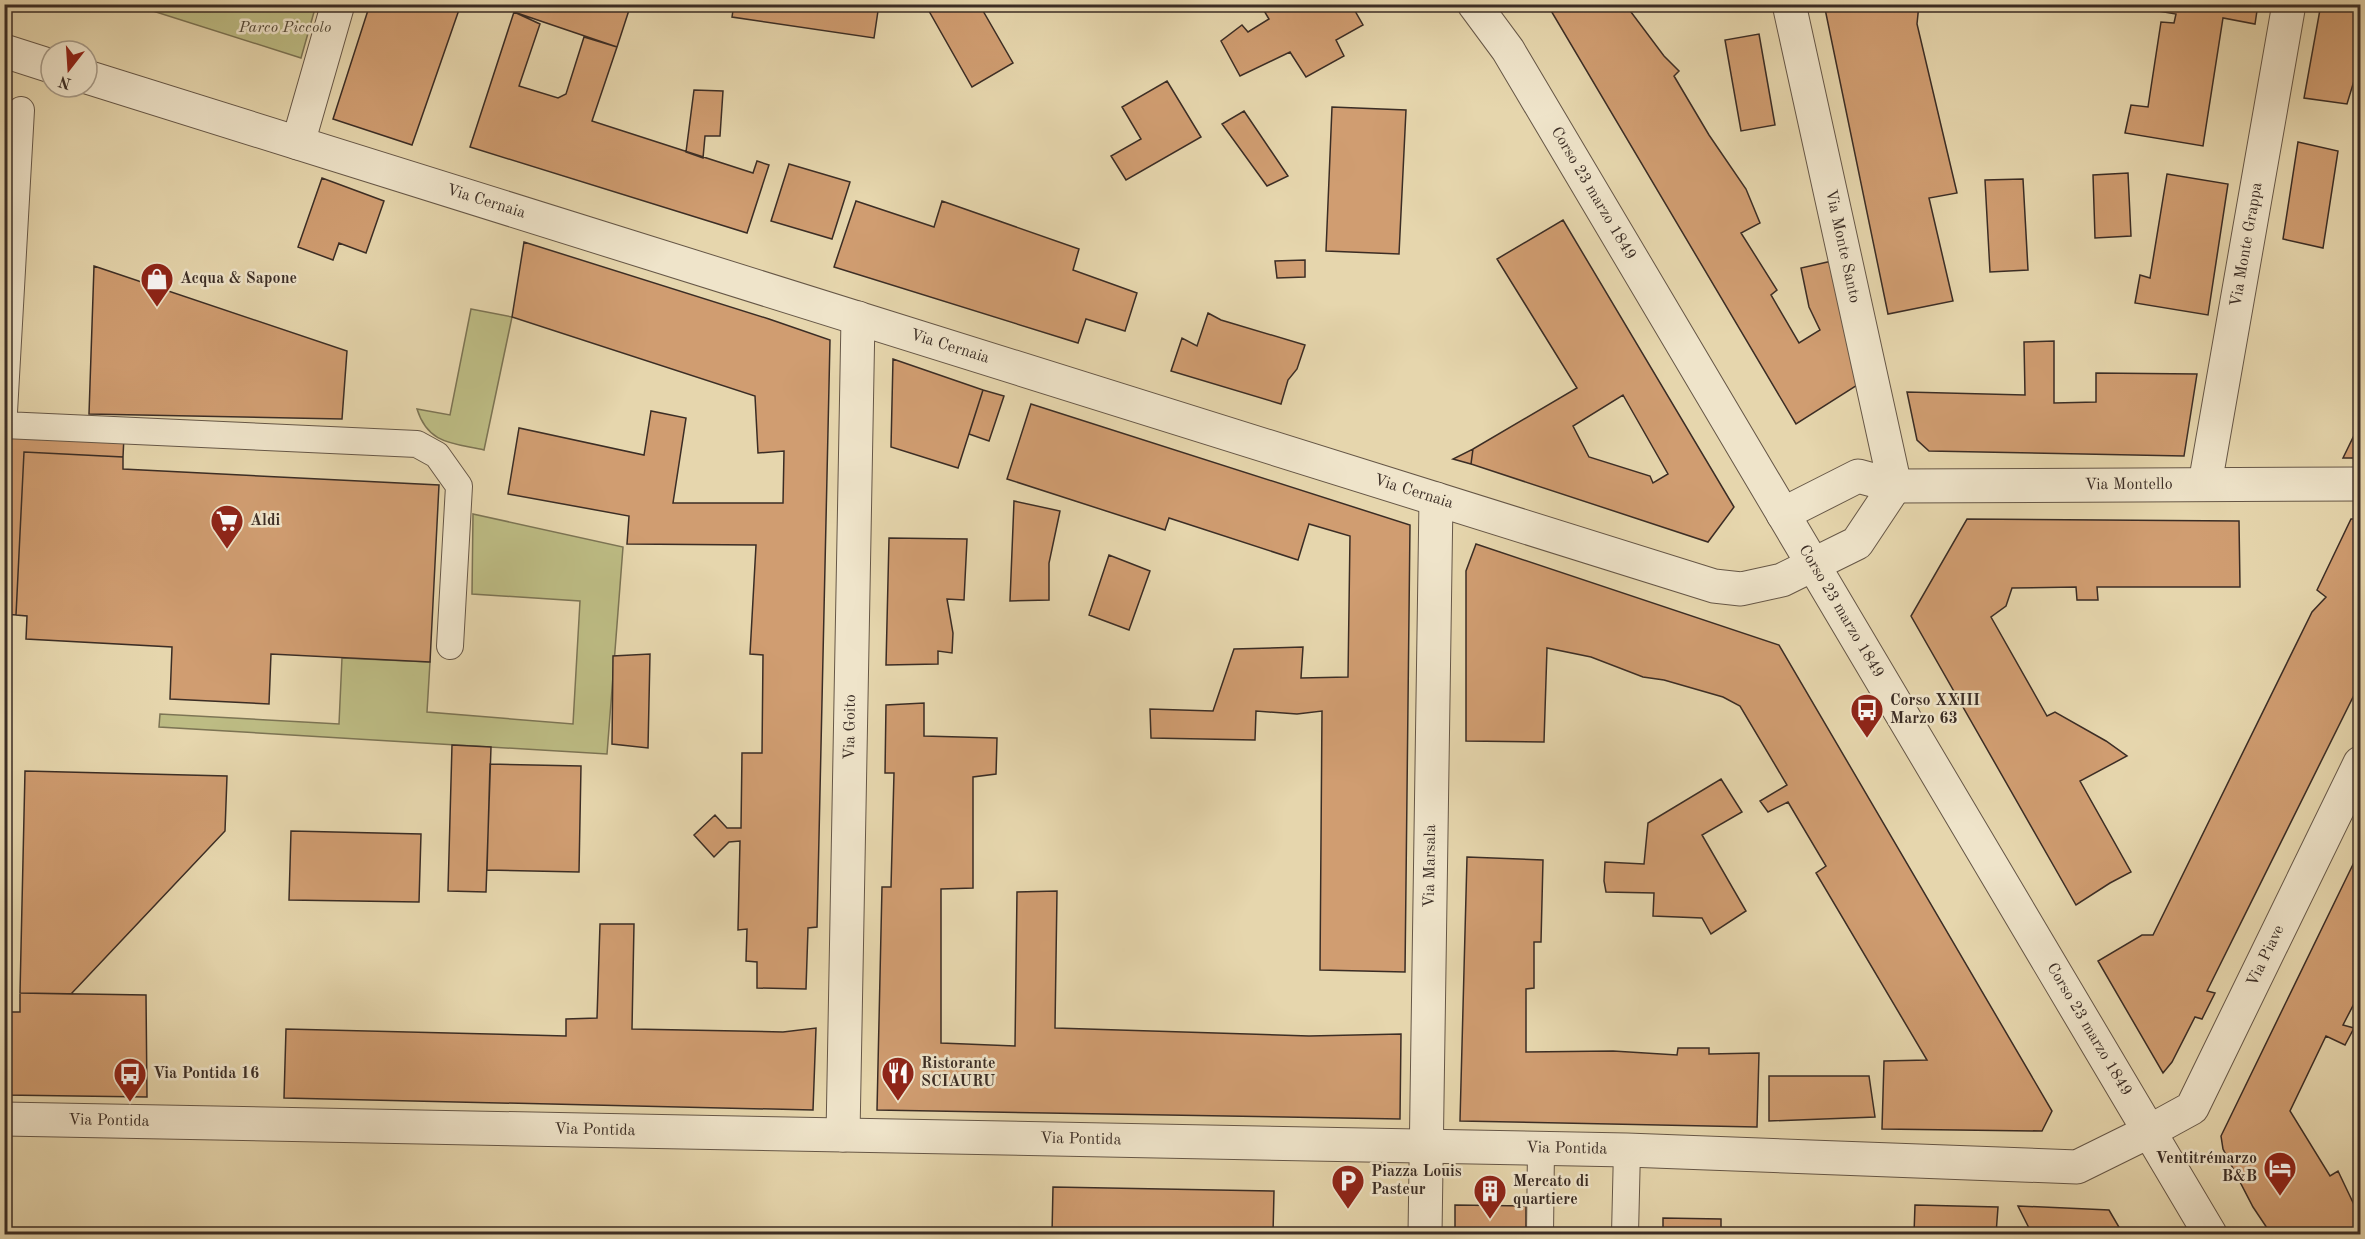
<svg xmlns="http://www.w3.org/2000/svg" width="2365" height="1239" font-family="'Old Standard TT',serif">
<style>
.green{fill:#bdbc84;stroke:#7c7454;stroke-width:1.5}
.building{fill:#d09d71;stroke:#3b2d25;stroke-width:1.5;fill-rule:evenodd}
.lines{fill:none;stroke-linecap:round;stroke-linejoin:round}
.service-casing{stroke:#665747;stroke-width:28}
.minor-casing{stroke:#665747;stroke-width:35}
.tertiary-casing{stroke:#665747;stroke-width:35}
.service{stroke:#efe4ca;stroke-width:26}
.minor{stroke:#efe4ca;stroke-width:33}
.tertiary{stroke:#efe4ca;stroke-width:33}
.labels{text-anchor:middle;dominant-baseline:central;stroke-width:5;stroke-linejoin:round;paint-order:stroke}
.park-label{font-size:16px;font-style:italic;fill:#554a38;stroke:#efe4ca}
.street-label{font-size:16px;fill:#3b2d25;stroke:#efe4ca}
.poi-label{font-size:16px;font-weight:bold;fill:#3b2d25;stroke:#efe4ca;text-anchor:start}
</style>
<rect width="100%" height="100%" fill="#e6d6ad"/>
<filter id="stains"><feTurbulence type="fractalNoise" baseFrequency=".00333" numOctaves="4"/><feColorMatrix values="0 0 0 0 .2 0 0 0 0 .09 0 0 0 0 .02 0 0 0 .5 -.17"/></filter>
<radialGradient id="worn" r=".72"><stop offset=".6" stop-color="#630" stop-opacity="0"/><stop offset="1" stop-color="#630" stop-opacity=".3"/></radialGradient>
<path class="green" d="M134,5H316L301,58Z
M471,309L512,317L484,450C452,443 428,444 417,409L450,415Z
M473,514L623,547L607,754L159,727L160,714L339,724L342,658L430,662L427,712L573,724L580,601L472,594Z"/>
<path class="building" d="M370,4H461L412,145L333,119Z
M517,4H631L617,47L514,12Z
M734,4H879L874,38L732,17Z
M925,4H979L1013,63L972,87Z
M1260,4H1351L1363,25L1336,40L1344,56L1306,77L1290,52L1240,76L1221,41L1242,25L1248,32L1269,19Z
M1547,4H1625L1664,56L1679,71L1674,76L1709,135L1746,189L1760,223L1741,233L1777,290L1771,295L1799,343L1820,330L1809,307L1801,268L1832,261L1859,384L1796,424Z
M1824,4H1919L1917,24L1957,193L1929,198L1953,301L1888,314Z
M2117,4H2258L2255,24L2223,18L2203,146L2125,133L2131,105L2148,107L2161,22L2174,23L2176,14Z
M2321,4H2360V72L2357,71L2347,104L2304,98Z
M514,12L540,24L519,86L558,98L566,94L584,37L617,47L592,121L753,173L757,161L769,165L747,233L470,147Z
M1759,34L1775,125L1741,131L1725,40Z
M1167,81L1201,137L1126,180L1111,156L1141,139L1122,107Z
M694,90L723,91L720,136H705L703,158L686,152Z
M1332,107L1406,110L1399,254L1326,251Z
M1244,111L1288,176L1267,186L1222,124Z
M2298,142L2338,151L2323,248L2283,239Z
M789,164L850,182L832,239L771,221Z
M2128,173L2131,236L2095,238L2093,175Z
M2167,174L2228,184L2208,315L2135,303L2140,275L2150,278Z
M322,178L384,201L366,253L339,243L333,260L298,247Z
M2023,179L2028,270L1990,272L1985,180Z
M856,201L934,227L942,201L1079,249L1073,270L1137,293L1125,331L1086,319L1078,343L834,267Z
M1563,220L1734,507L1708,542L1471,464L1473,449L1577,388L1497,259ZM1623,395L1668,474L1653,483L1650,476L1589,457L1573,426Z
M524,242L769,319L830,340L817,927L808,928L806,989L757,988V962L746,961L747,929L738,930L740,841L729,842L714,857L694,835L715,815L727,828H741L742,753H762L763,655L750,654L756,545L627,544L629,516L508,494L519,428L644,455L651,411L686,418L673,503H783L784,451L758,453L755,396L512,317Z
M1305,260V277L1277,278L1275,261Z
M94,266L347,351L342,419L89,414Z
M1208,313L1221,320L1305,345L1297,369L1288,380L1281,404L1171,371L1182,338L1197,346Z
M2054,341V403L2096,402V373L2197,374L2184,456L1929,451L1917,440L1907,392L2025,395L2024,342Z
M893,359L983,390L958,468L891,447Z
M983,390L1004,396L989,441L969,434Z
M1031,404L1410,525L1405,972L1320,970L1322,711L1297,714L1256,711L1255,740L1151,738L1150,709L1213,711L1234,649L1303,647L1301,678L1348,677L1350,536L1309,524L1298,560L1169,518L1165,530L1007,479Z
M2360,423V458H2343Z
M4,429L124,436L123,457L24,452L16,615L4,614Z
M1473,449L1471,464L1453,459Z
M24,452L123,457V469L439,485L430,662L271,654L269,704L170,699L172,647L26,639L27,616L16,615Z
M1014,501L1060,511L1049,563V600L1010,601Z
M1967,519L2239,521L2240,587H2097L2098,600H2077L2076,587L2012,588L2006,606L1991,617L2047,716L2055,712L2106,741L2127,756L2080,781L2131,872L2110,883L2076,905L1911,616Z
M2351,519H2360V683L2207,991L2215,993L2202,1019L2195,1017L2172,1062L2163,1073L2098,961L2142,935H2153L2312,612L2326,597L2317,590Z
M889,538L967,539L964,600L947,599L953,633L952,653L938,651V664L886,665Z
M1476,544L1779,645L2052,1111L2042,1131L1882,1129L1884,1061L1927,1060L1816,873L1826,866L1788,802L1768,812L1760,801L1787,785L1740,706L1723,697L1664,680L1643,677L1591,657L1547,648L1544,742L1466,741V571Z
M1109,555L1150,571L1129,630L1089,615Z
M650,654L648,748L612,744L613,656Z
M924,703V736L997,738L996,774L973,777V888L941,889V1043L1015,1046L1017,892L1057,891L1055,1028L1309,1036L1401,1034L1400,1119L877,1110L882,887H891L894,773H885L886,705Z
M452,745L491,747L486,892L448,891Z
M490,764L581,766L579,872L487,870Z
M25,771L227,776L225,831L71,994L20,993Z
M1721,779L1742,812L1702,835L1746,911L1711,934L1702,918L1653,916L1654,893L1606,892L1604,881L1605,862L1644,864L1648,823Z
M291,831L421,834L419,902L289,900Z
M2360,850V992L2343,1025L2354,1028L2345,1045L2326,1036L2290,1111L2330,1176L2338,1171L2358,1213H2360V1234H2271L2253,1207L2223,1149L2221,1136Z
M1467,857L1543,860L1541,942H1534V988L1526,989V1052L1613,1051L1677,1055L1678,1048H1709V1054L1759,1053L1757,1127L1460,1121Z
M600,924H634L632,1029L783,1032L816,1028L813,1110L284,1098L286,1029L566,1036V1019L597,1018Z
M20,993L146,995L147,1097L4,1095V1012H20Z
M1769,1076H1869L1875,1117L1769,1121Z
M1053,1187L1274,1191L1273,1234H1052Z
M1455,1205L1526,1206V1234H1455Z
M1915,1205L1998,1207L1996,1234H1914Z
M2018,1206L2109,1210L2123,1234H2032Z
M1663,1218L1721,1219V1234H1663Z"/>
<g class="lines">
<g class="service-casing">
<path id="service" d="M4,412L21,110
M4,425L417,444L437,455L459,486L450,646
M1540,1234L1541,1148
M1625,1234L1627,1150"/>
</g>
<g class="minor-casing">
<g id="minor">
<path id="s1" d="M1789,4L1895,486"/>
<path d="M4,51L51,66"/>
<path id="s2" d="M87,77L1714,586L1741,589L1782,580L1857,543L1895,486"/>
<path d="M298,143L338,4"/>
<path id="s3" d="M2205,484L2289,4"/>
<path id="s4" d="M1783,514L1858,476L1895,486L2360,484"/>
<path id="s5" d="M4,1119L1627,1150L2077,1167L2150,1131L2192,1108L2360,763"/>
<path id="s6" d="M843,1135L858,318"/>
<path id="s7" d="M1425,1234L1436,499"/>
</g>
</g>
<g class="tertiary-casing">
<g id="tertiary">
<path id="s8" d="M1474,4L1508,50L2210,1234"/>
</g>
</g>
<use href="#service" class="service"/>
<use href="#minor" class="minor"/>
<use href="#tertiary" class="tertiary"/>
</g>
<defs>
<g id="shop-pin" transform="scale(1.725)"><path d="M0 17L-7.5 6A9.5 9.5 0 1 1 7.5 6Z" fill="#8f2418" stroke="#efe4ca"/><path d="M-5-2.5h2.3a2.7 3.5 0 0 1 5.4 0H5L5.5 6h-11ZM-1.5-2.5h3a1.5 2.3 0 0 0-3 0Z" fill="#fff"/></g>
<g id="supermarket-pin" transform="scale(1.725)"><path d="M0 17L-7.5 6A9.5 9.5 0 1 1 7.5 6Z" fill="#8f2418" stroke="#efe4ca"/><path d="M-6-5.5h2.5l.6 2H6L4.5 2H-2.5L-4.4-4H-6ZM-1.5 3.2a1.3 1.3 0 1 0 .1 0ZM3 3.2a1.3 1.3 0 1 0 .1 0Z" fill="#fff"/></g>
<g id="bus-pin" transform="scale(1.725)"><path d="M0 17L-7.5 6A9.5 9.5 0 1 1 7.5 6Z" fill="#8f2418" stroke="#efe4ca"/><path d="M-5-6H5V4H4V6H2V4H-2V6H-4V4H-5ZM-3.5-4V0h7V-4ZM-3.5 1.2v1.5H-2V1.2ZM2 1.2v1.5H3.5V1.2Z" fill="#fff"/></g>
<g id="restaurant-pin" transform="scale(1.725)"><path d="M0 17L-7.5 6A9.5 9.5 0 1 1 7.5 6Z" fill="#8f2418" stroke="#efe4ca"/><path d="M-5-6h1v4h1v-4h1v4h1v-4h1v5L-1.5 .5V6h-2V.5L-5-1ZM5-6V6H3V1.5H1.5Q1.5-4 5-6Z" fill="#fff"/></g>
<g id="hotel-pin" transform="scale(1.725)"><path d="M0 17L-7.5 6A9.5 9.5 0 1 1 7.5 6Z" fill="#8f2418" stroke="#efe4ca"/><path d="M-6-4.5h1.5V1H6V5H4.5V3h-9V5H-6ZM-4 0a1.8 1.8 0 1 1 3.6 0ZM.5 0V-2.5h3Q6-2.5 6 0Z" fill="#fff"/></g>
<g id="parking-pin" transform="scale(1.725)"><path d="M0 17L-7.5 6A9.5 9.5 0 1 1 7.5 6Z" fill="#8f2418" stroke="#efe4ca"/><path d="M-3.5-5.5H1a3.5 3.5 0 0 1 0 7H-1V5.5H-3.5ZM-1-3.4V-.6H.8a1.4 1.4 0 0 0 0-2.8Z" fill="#fff"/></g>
<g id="building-pin" transform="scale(1.725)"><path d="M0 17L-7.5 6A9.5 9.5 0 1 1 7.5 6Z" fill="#8f2418" stroke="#efe4ca"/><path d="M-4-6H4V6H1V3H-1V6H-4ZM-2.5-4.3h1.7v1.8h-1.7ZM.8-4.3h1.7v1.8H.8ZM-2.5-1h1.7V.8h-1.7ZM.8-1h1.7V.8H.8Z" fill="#fff"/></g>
</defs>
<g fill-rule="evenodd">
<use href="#shop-pin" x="157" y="279"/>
<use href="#supermarket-pin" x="227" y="521"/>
<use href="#bus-pin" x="1867" y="710"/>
<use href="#restaurant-pin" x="898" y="1073"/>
<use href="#bus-pin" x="130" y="1074"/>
<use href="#hotel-pin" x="2280" y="1168"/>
<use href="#parking-pin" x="1348" y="1181"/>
<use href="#building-pin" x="1490" y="1191"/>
</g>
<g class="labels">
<g class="park-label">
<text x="285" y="28">Parco Piccolo</text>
</g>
<g class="street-label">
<text stroke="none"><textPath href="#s8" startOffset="224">Corso 23 marzo 1849</textPath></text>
<text stroke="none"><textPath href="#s2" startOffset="418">Via Cernaia</textPath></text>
<text stroke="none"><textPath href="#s3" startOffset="243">Via Monte Grappa</textPath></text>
<text stroke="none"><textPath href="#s1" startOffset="248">Via Monte Santo</textPath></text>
<text stroke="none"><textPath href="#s2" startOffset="904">Via Cernaia</textPath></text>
<text stroke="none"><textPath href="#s4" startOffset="356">Via Montello</textPath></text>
<text stroke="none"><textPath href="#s2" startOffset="1390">Via Cernaia</textPath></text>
<text stroke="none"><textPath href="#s8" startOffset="710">Corso 23 marzo 1849</textPath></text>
<text stroke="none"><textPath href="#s6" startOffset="408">Via Goito</textPath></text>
<text stroke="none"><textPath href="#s7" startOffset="368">Via Marsala</textPath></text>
<text stroke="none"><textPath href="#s5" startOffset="2372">Via Piave</textPath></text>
<text stroke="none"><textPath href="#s8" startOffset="1196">Corso 23 marzo 1849</textPath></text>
<text stroke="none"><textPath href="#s5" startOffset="105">Via Pontida</textPath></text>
<text stroke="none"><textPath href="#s5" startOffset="591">Via Pontida</textPath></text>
<text stroke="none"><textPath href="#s5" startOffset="1077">Via Pontida</textPath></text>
<text stroke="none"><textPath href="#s5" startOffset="1563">Via Pontida</textPath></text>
</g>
<g class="poi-label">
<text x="180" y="279">Acqua &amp; Sapone</text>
<text x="250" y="521">Aldi</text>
<text x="1890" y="701">Corso XXIII<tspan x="1890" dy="18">Marzo 63</tspan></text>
<text x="921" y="1064">Ristorante<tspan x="921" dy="18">SCIAURU</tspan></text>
<text x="153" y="1074">Via Pontida 16</text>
<text x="2257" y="1159" text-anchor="end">Ventitrémarzo<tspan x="2257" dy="18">B&amp;B</tspan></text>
<text x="1371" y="1172">Piazza Louis<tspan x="1371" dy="18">Pasteur</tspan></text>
<text x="1513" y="1182">Mercato di<tspan x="1513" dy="18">quartiere</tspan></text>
</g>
</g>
<rect width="2365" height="1239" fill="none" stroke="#e6d6ad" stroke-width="24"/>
<rect x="6" y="6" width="2353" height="1227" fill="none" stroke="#3b2d25" stroke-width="3"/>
<rect x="12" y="12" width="2341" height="1215" fill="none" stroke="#3b2d25" stroke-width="1.5"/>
<g transform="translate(69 69) rotate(197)"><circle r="28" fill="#efe4ca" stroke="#a79b88" stroke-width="1.5"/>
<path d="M0-4.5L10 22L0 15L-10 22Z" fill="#8f2418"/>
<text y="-9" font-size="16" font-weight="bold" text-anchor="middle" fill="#3b2d25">N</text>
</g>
<rect width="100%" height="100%" filter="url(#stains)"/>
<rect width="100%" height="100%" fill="url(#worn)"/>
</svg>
